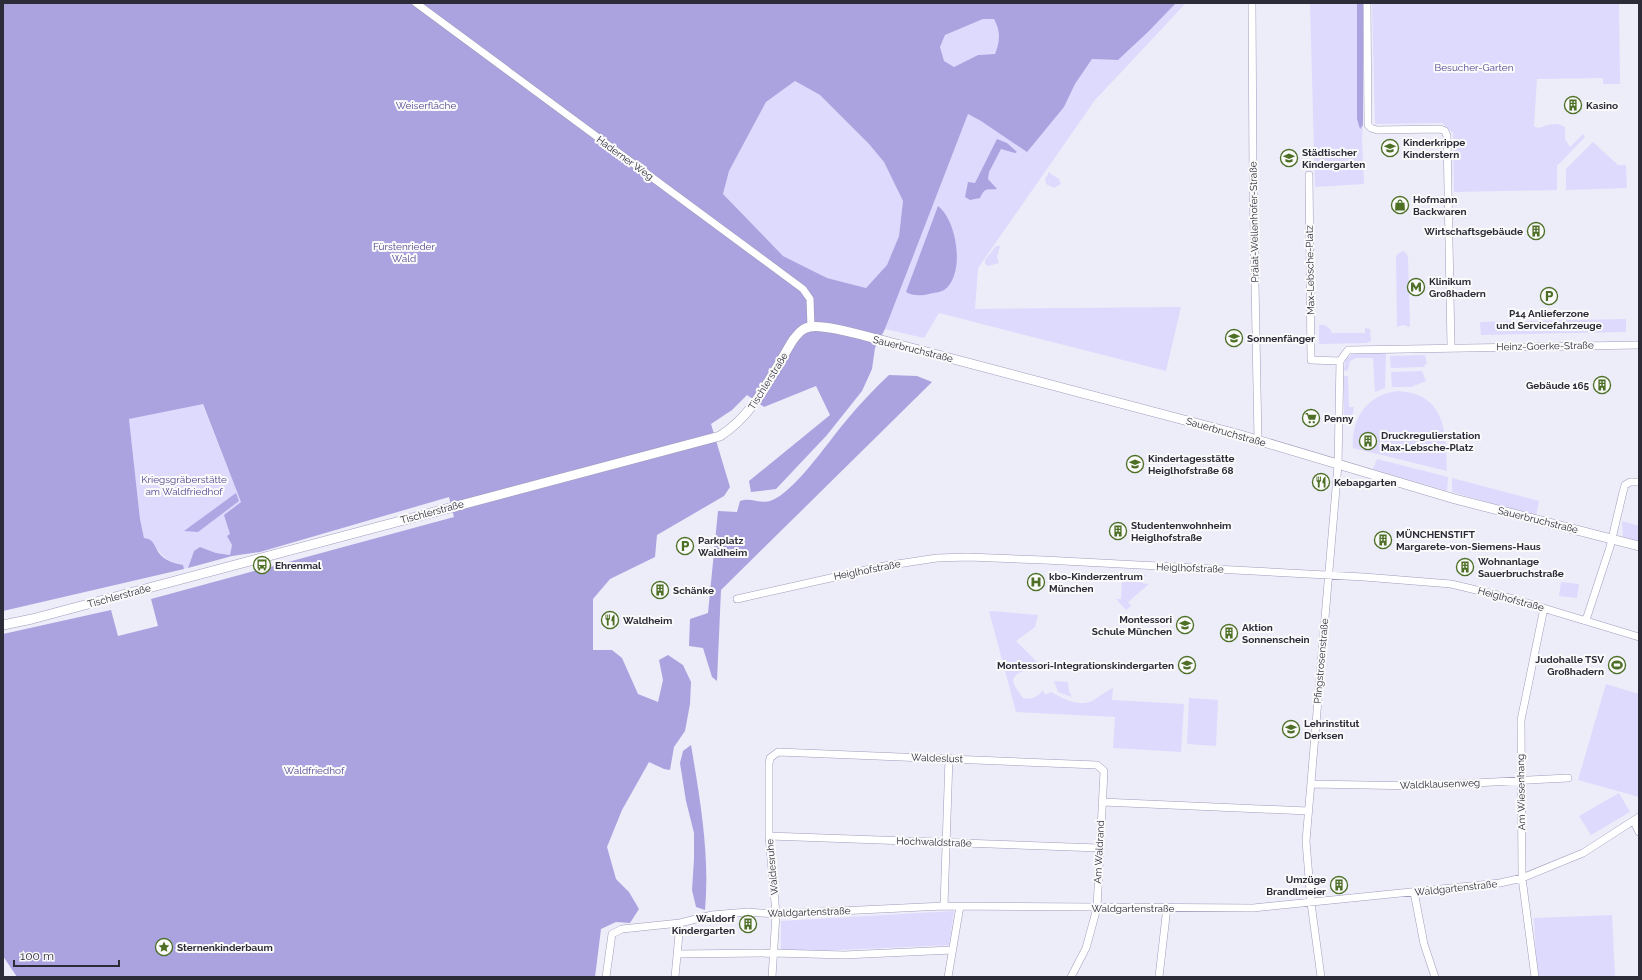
<svg xmlns="http://www.w3.org/2000/svg" width="1642" height="980" font-family="Raleway,sans-serif">
<style>
.green{fill:#dddafd}
.forest{fill:#aaa3e0;fill-rule:evenodd}
.water{fill:#aea7e4}
.lines{fill:none;stroke-linecap:round;stroke-linejoin:round}
.street-casing{stroke:#9f9cbc;stroke-width:8}
.secondary-casing{stroke:#9f9cbc;stroke-width:10}
.street{stroke:#fff;stroke-width:7}
.secondary{stroke:#fff;stroke-width:9}
.labels{text-anchor:middle;dominant-baseline:central;stroke-width:4;stroke-linejoin:round;paint-order:stroke}
.park-label{font-size:10px;fill:#554791;stroke:#fafafa}
.poi-label{font-size:10px;font-weight:bold;fill:#2c2b38;stroke:#fafafa;text-anchor:start}
.street-label{font-size:10px;fill:#2c2b38;stroke:#fafafa}
</style>
<rect width="100%" height="100%" fill="#edecf9"/>
<path class="green" d="M1176,3H1186L1095,100L978,268L975,309L1181,307L1166,371L939,313L924,338L885,329L968,114L981,121L1064,107L1075,84L1092,59L1118,60L1148,32Z
M1310,3H1363V125L1362,139L1364,184L1315,187Z
M1372,3H1619L1620,84H1603V78L1537,79L1534,126L1538,128C1548,125 1556,121 1565,127V139L1570,147L1583,134L1585,137L1557,166V190L1454,192L1453,133L1442,123L1375,124Z
M983,19H994C1002,32 1000,41 995,54L978,55L954,67L943,61L940,47L945,35Z
M795,81L820,95L869,144L884,162L903,201L899,236L887,265L866,288L827,278L783,256L723,194L729,171L766,102Z
M1593,142L1618,165H1626L1627,188L1566,190V169Z
M1048,172L1059,179L1061,184L1054,188L1046,184L1045,178L1048,175Z
M996,246H1000L997,257L999,263L988,266L985,264V260Z
M1403,251L1406,253L1408,257L1410,327L1403,325L1397,327L1396,256L1399,253Z
M1626,319V332L1481,335L1480,322Z
M1319,325H1325L1331,330V333H1365V328L1370,329L1371,341L1366,343L1319,344Z
M1353,353H1386L1385,388L1375,392L1373,358H1356L1350,361L1348,370L1344,371L1345,360Z
M1425,355L1427,364L1424,365L1425,367L1391,368L1390,356Z
M1422,371L1426,381L1411,387H1392L1391,372Z
M1344,376H1348L1349,407H1354L1352,417H1344Z
M1398,391C1447,394 1446,434 1447,471L1353,448C1351,419 1367,394 1398,391Z
M202,403L241,502L230,534L228,536L232,545L230,555L216,553L200,547L194,551L188,568L184,569L182,565C157,559 163,549 144,538L140,519L129,419Z
M1377,459L1448,477L1447,491L1373,469Z
M1452,478L1539,501L1536,516L1452,492Z
M1622,521L1639,526V542L1623,538Z
M1122,573L1146,575V576L1142,577V583L1149,584L1128,602L1131,606L1126,610L1116,599H1121L1122,580H1117V576Z
M1561,582L1579,584L1577,598L1559,596Z
M989,611L1038,615L1035,627L1016,641L1039,664C1031,671 1019,669 1013,679L1014,685L1023,698C1031,700 1038,697 1043,690L1045,695L1051,692C1064,699 1079,708 1094,700C1100,696 1106,691 1113,688L1112,700L1184,704L1181,752L1113,748L1115,717L1016,712Z
M1054,681L1068,682L1069,691L1072,697L1058,692Z
M1606,684L1639,694V797L1578,780Z
M1189,698L1218,700L1216,746L1187,744Z
M1619,793L1630,812L1591,835L1579,816Z
M954,911L949,945L795,952L781,950V921Z
M1612,915L1615,977H1537L1534,918Z"/>
<path class="forest" d="M3,3H1176L1148,32L1118,60L1092,59L1075,84L1064,107L1027,152L981,121L968,114L885,329L875,348L872,369L862,391L827,435L776,489L751,492L749,481L830,415L816,386L764,407L747,395L732,410L711,424L730,487L724,496L657,535L655,557L610,579L593,599V650H612L622,658L638,694L658,702L663,680L659,660L668,655L683,665L691,682L690,704L685,731L674,747L670,770L664,769L649,762L622,810L607,847L616,879L629,892L639,909L630,923L616,922L601,929L595,977H17L3,956V634L111,610L118,636L158,626L151,599L454,517L449,497L260,552L232,556L188,568L194,551L200,547L216,553L230,555L232,545L227,536L230,534L224,515L241,502L203,404L129,419L140,519L144,538C154,539 154,546 159,553C165,561 174,563 183,565L184,569L3,611ZM983,19H994C1001,32 1000,41 995,54L978,55L954,67L944,61L940,47L945,35ZM795,81L820,95L869,144L884,162L903,201L899,236L887,265L866,288L827,278L783,256L723,194L729,171L766,102Z
M1357,3H1363V125L1360,129L1357,119Z
M997,139L1007,143L1017,152L1015,153L1001,149L989,172L988,179L997,189C987,190 985,187 980,198L970,200L965,197L968,182L975,183Z
M938,206C957,220 966,275 944,290C941,292 933,293 929,294C922,296 912,296 906,292Z
M889,375L917,376L932,382L721,590L717,681L712,677L703,648L689,646L690,619L708,613L718,511L737,512L740,501C750,497 761,504 770,501C794,493 828,442 845,422C859,405 873,390 889,375Z
M691,745C700,799 710,855 705,910L696,907L692,890L694,859V833L686,801L680,763L683,751Z"/>
<path class="water" d="M236,493L239,501L198,532L184,531Z"/>
<g class="lines">
<g class="street-casing">
<path id="street" d="M416,3L803,289L810,299L811,327
M1252,3L1253,177L1258,440
M1367,3L1368,125L1371,128L1377,130L1440,129L1445,131L1447,136L1451,347
M1309,175L1311,360L1340,361
M737,599L884,566L937,558L968,557L1044,560L1364,577L1451,584L1510,598L1639,637
M1586,620L1610,547L1623,492L1625,485L1630,482H1639
M1311,784L1418,786L1568,778
M1102,802L1308,811
M1634,822L1639,832
M769,836L1099,848
M1414,892L1424,944L1435,977
M944,906L949,758
M678,954L775,953L844,955L952,950
M606,977L612,934L622,929L680,923L712,915L747,912L776,914L944,906L1253,908L1500,883L1522,878L1583,853L1639,817
M675,977L680,923
M772,977L776,914L769,836V764L770,758L778,752L1097,765L1104,771L1097,908L1086,948L1071,977
M948,977L960,906
M1159,977L1167,907
M1321,977L1311,903L1306,841L1338,465L1340,361L1348,350L1639,345
M1535,977L1522,878L1521,720L1544,608"/>
</g>
<g class="secondary-casing">
<path id="secondary" d="M3,625L32,619L720,436C755,414 772,374 793,340C798,334 802,328 810,327C827,324 867,337 885,341L1237,434L1455,499L1639,546"/>
</g>
<use href="#street" class="street"/>
<use href="#secondary" class="secondary"/>
</g>
<defs>
<g id="building-ring" transform="scale(0.9)"><circle r="9.5" fill="#fafafa" stroke="#4d6f26" stroke-width="1.5"/><path d="M-4-6H4V6H1V3H-1V6H-4ZM-2.5-4.3h1.7v1.8h-1.7ZM.8-4.3h1.7v1.8H.8ZM-2.5-1h1.7V.8h-1.7ZM.8-1h1.7V.8H.8Z" fill="#4d6f26"/></g>
<g id="school-ring" transform="scale(0.9)"><circle r="9.5" fill="#fafafa" stroke="#4d6f26" stroke-width="1.5"/><path d="M0-5L7-2L0 1L-7-2ZM-4 1L0 2.5L4 1V4Q0 6-4 4Z" fill="#4d6f26"/></g>
<g id="shop-ring" transform="scale(0.9)"><circle r="9.5" fill="#fafafa" stroke="#4d6f26" stroke-width="1.5"/><path d="M-5-2.5h2.3a2.7 3.5 0 0 1 5.4 0H5L5.5 6h-11ZM-1.5-2.5h3a1.5 2.3 0 0 0-3 0Z" fill="#4d6f26"/></g>
<g id="metro-ring" transform="scale(0.9)"><circle r="9.5" fill="#fafafa" stroke="#4d6f26" stroke-width="1.5"/><path d="M-5.5 5V-5H-3L0 0L3-5H5.5V5H3V-.5L0 4L-3-.5V5Z" fill="#4d6f26"/></g>
<g id="parking-ring" transform="scale(0.9)"><circle r="9.5" fill="#fafafa" stroke="#4d6f26" stroke-width="1.5"/><path d="M-3.5-5.5H1a3.5 3.5 0 0 1 0 7H-1V5.5H-3.5ZM-1-3.4V-.6H.8a1.4 1.4 0 0 0 0-2.8Z" fill="#4d6f26"/></g>
<g id="supermarket-ring" transform="scale(0.9)"><circle r="9.5" fill="#fafafa" stroke="#4d6f26" stroke-width="1.5"/><path d="M-6-5.5h2.5l.6 2H6L4.5 2H-2.5L-4.4-4H-6ZM-1.5 3.2a1.3 1.3 0 1 0 .1 0ZM3 3.2a1.3 1.3 0 1 0 .1 0Z" fill="#4d6f26"/></g>
<g id="restaurant-ring" transform="scale(0.9)"><circle r="9.5" fill="#fafafa" stroke="#4d6f26" stroke-width="1.5"/><path d="M-5-6h1v4h1v-4h1v4h1v-4h1v5L-1.5 .5V6h-2V.5L-5-1ZM5-6V6H3V1.5H1.5Q1.5-4 5-6Z" fill="#4d6f26"/></g>
<g id="bus-ring" transform="scale(0.9)"><circle r="9.5" fill="#fafafa" stroke="#4d6f26" stroke-width="1.5"/><path d="M-5-6H5V4H4V6H2V4H-2V6H-4V4H-5ZM-3.5-4V0h7V-4ZM-3.5 1.2v1.5H-2V1.2ZM2 1.2v1.5H3.5V1.2Z" fill="#4d6f26"/></g>
<g id="hospital-ring" transform="scale(0.9)"><circle r="9.5" fill="#fafafa" stroke="#4d6f26" stroke-width="1.5"/><path d="M-5-5h3v3.5h4V-5h3V5h-3V1.5h-4V5h-3Z" fill="#4d6f26"/></g>
<g id="stadium-ring" transform="scale(0.9)"><circle r="9.5" fill="#fafafa" stroke="#4d6f26" stroke-width="1.5"/><path d="M0-5a6.5 5 0 1 0 0 10a6.5 5 0 1 0 0-10ZM-3.5-1.8h7v3.6h-7Z" fill="#4d6f26"/></g>
<g id="sight-ring" transform="scale(0.9)"><circle r="9.5" fill="#fafafa" stroke="#4d6f26" stroke-width="1.5"/><path d="M0-6L1.8-2.2L6-1.7L2.9 1.2L3.7 5.4L0 3.3L-3.7 5.4L-2.9 1.2L-6-1.7L-1.8-2.2Z" fill="#4d6f26"/></g>
</defs>
<g fill-rule="evenodd">
<use href="#building-ring" x="1573" y="105"/>
<use href="#school-ring" x="1390" y="148"/>
<use href="#school-ring" x="1289" y="158"/>
<use href="#shop-ring" x="1400" y="205"/>
<use href="#building-ring" x="1536" y="231"/>
<use href="#metro-ring" x="1416" y="287"/>
<use href="#parking-ring" x="1549" y="296"/>
<use href="#school-ring" x="1234" y="338"/>
<use href="#building-ring" x="1602" y="385"/>
<use href="#supermarket-ring" x="1311" y="418"/>
<use href="#building-ring" x="1368" y="441"/>
<use href="#school-ring" x="1135" y="464"/>
<use href="#restaurant-ring" x="1321" y="482"/>
<use href="#building-ring" x="1118" y="531"/>
<use href="#building-ring" x="1383" y="540"/>
<use href="#parking-ring" x="685" y="546"/>
<use href="#bus-ring" x="262" y="565"/>
<use href="#building-ring" x="1465" y="567"/>
<use href="#hospital-ring" x="1036" y="582"/>
<use href="#building-ring" x="660" y="590"/>
<use href="#restaurant-ring" x="610" y="620"/>
<use href="#school-ring" x="1185" y="625"/>
<use href="#building-ring" x="1229" y="633"/>
<use href="#school-ring" x="1187" y="665"/>
<use href="#stadium-ring" x="1617" y="665"/>
<use href="#school-ring" x="1291" y="729"/>
<use href="#building-ring" x="1339" y="885"/>
<use href="#building-ring" x="748" y="924"/>
<use href="#sight-ring" x="164" y="947"/>
</g>
<g class="labels">
<g class="park-label">
<text x="1474" y="67">Besucher-Garten</text>
<text x="426" y="105">Weiserfläche</text>
<text x="404" y="246">Fürstenrieder<tspan x="404" dy="12">Wald</tspan></text>
<text x="184" y="479">Kriegsgräberstätte<tspan x="184" dy="12">am Waldfriedhof</tspan></text>
<text x="314" y="770">Waldfriedhof</text>
</g>
<g class="poi-label">
<text x="1586" y="105">Kasino</text>
<text x="1403" y="142">Kinderkrippe<tspan x="1403" dy="12">Kinderstern</tspan></text>
<text x="1302" y="152">Städtischer<tspan x="1302" dy="12">Kindergarten</tspan></text>
<text x="1413" y="199">Hofmann<tspan x="1413" dy="12">Backwaren</tspan></text>
<text x="1523" y="231" text-anchor="end">Wirtschaftsgebäude</text>
<text x="1429" y="281">Klinikum<tspan x="1429" dy="12">Großhadern</tspan></text>
<text x="1549" y="313" text-anchor="middle">P14 Anlieferzone<tspan x="1549" dy="12">und Servicefahrzeuge</tspan></text>
<text x="1247" y="338">Sonnenfänger</text>
<text x="1589" y="385" text-anchor="end">Gebäude 165</text>
<text x="1324" y="418">Penny</text>
<text x="1381" y="435">Druckregulierstation<tspan x="1381" dy="12">Max-Lebsche-Platz</tspan></text>
<text x="1148" y="458">Kindertagesstätte<tspan x="1148" dy="12">Heiglhofstraße 68</tspan></text>
<text x="1334" y="482">Kebapgarten</text>
<text x="1131" y="525">Studentenwohnheim<tspan x="1131" dy="12">Heiglhofstraße</tspan></text>
<text x="1396" y="534">MÜNCHENSTIFT<tspan x="1396" dy="12">Margarete-von-Siemens-Haus</tspan></text>
<text x="698" y="540">Parkplatz<tspan x="698" dy="12">Waldheim</tspan></text>
<text x="1478" y="561">Wohnanlage<tspan x="1478" dy="12">Sauerbruchstraße</tspan></text>
<text x="275" y="565">Ehrenmal</text>
<text x="1049" y="576">kbo-Kinderzentrum<tspan x="1049" dy="12">München</tspan></text>
<text x="673" y="590">Schänke</text>
<text x="1172" y="619" text-anchor="end">Montessori<tspan x="1172" dy="12">Schule München</tspan></text>
<text x="623" y="620">Waldheim</text>
<text x="1242" y="627">Aktion<tspan x="1242" dy="12">Sonnenschein</tspan></text>
<text x="1604" y="659" text-anchor="end">Judohalle TSV<tspan x="1604" dy="12">Großhadern</tspan></text>
<text x="1174" y="665" text-anchor="end">Montessori-Integrationskindergarten</text>
<text x="1304" y="723">Lehrinstitut<tspan x="1304" dy="12">Derksen</tspan></text>
<text x="1326" y="879" text-anchor="end">Umzüge<tspan x="1326" dy="12">Brandlmeier</tspan></text>
<text x="735" y="918" text-anchor="end">Waldorf<tspan x="735" dy="12">Kindergarten</tspan></text>
<text x="177" y="947">Sternenkinderbaum</text>
</g>
<g class="street-label">
<text transform="translate(625 158) rotate(36)">Haderner Weg</text>
<text transform="translate(1254 222) rotate(-91)">Prälat-Wellenhofer-Straße</text>
<text transform="translate(1310 270) rotate(-91)">Max-Lebsche-Platz</text>
<text transform="translate(1545 346) rotate(-1)">Heinz-Goerke-Straße</text>
<text transform="translate(913 349) rotate(14)">Sauerbruchstraße</text>
<text transform="translate(768 381) rotate(-58)">Tischlerstraße</text>
<text transform="translate(1226 432) rotate(16)">Sauerbruchstraße</text>
<text transform="translate(432 512) rotate(-15)">Tischlerstraße</text>
<text transform="translate(1538 520) rotate(14)">Sauerbruchstraße</text>
<text transform="translate(1190 568) rotate(2)">Heiglhofstraße</text>
<text transform="translate(867 570) rotate(-11)">Heiglhofstraße</text>
<text transform="translate(119 596) rotate(-15)">Tischlerstraße</text>
<text transform="translate(1511 599) rotate(15)">Heiglhofstraße</text>
<text transform="translate(1321 661) rotate(-85)">Pfingstrosenstraße</text>
<text transform="translate(937 758) rotate(2)">Waldeslust</text>
<text transform="translate(1440 784) rotate(-2)">Waldklausenweg</text>
<text transform="translate(1521 792) rotate(-91)">Am Wiesenhang</text>
<text transform="translate(934 842) rotate(2)">Hochwaldstraße</text>
<text transform="translate(1099 852) rotate(-87)">Am Waldrand</text>
<text transform="translate(772 867) rotate(-95)">Waldesruhe</text>
<text transform="translate(1456 888) rotate(-6)">Waldgartenstraße</text>
<text x="1133" y="908">Waldgartenstraße</text>
<text transform="translate(809 912) rotate(-2)">Waldgartenstraße</text>
</g>
</g>
<rect width="1642" height="980" fill="none" stroke="#2c2b38" stroke-width="8"/>
<path d="M14 960v6h105v-6" fill="none" stroke="#2c2b38" stroke-width="2"/>
<text x="20" y="960" font-size="12" fill="#2c2b38" stroke="#fafafa" stroke-width="3" paint-order="stroke">100 m</text>
</svg>
